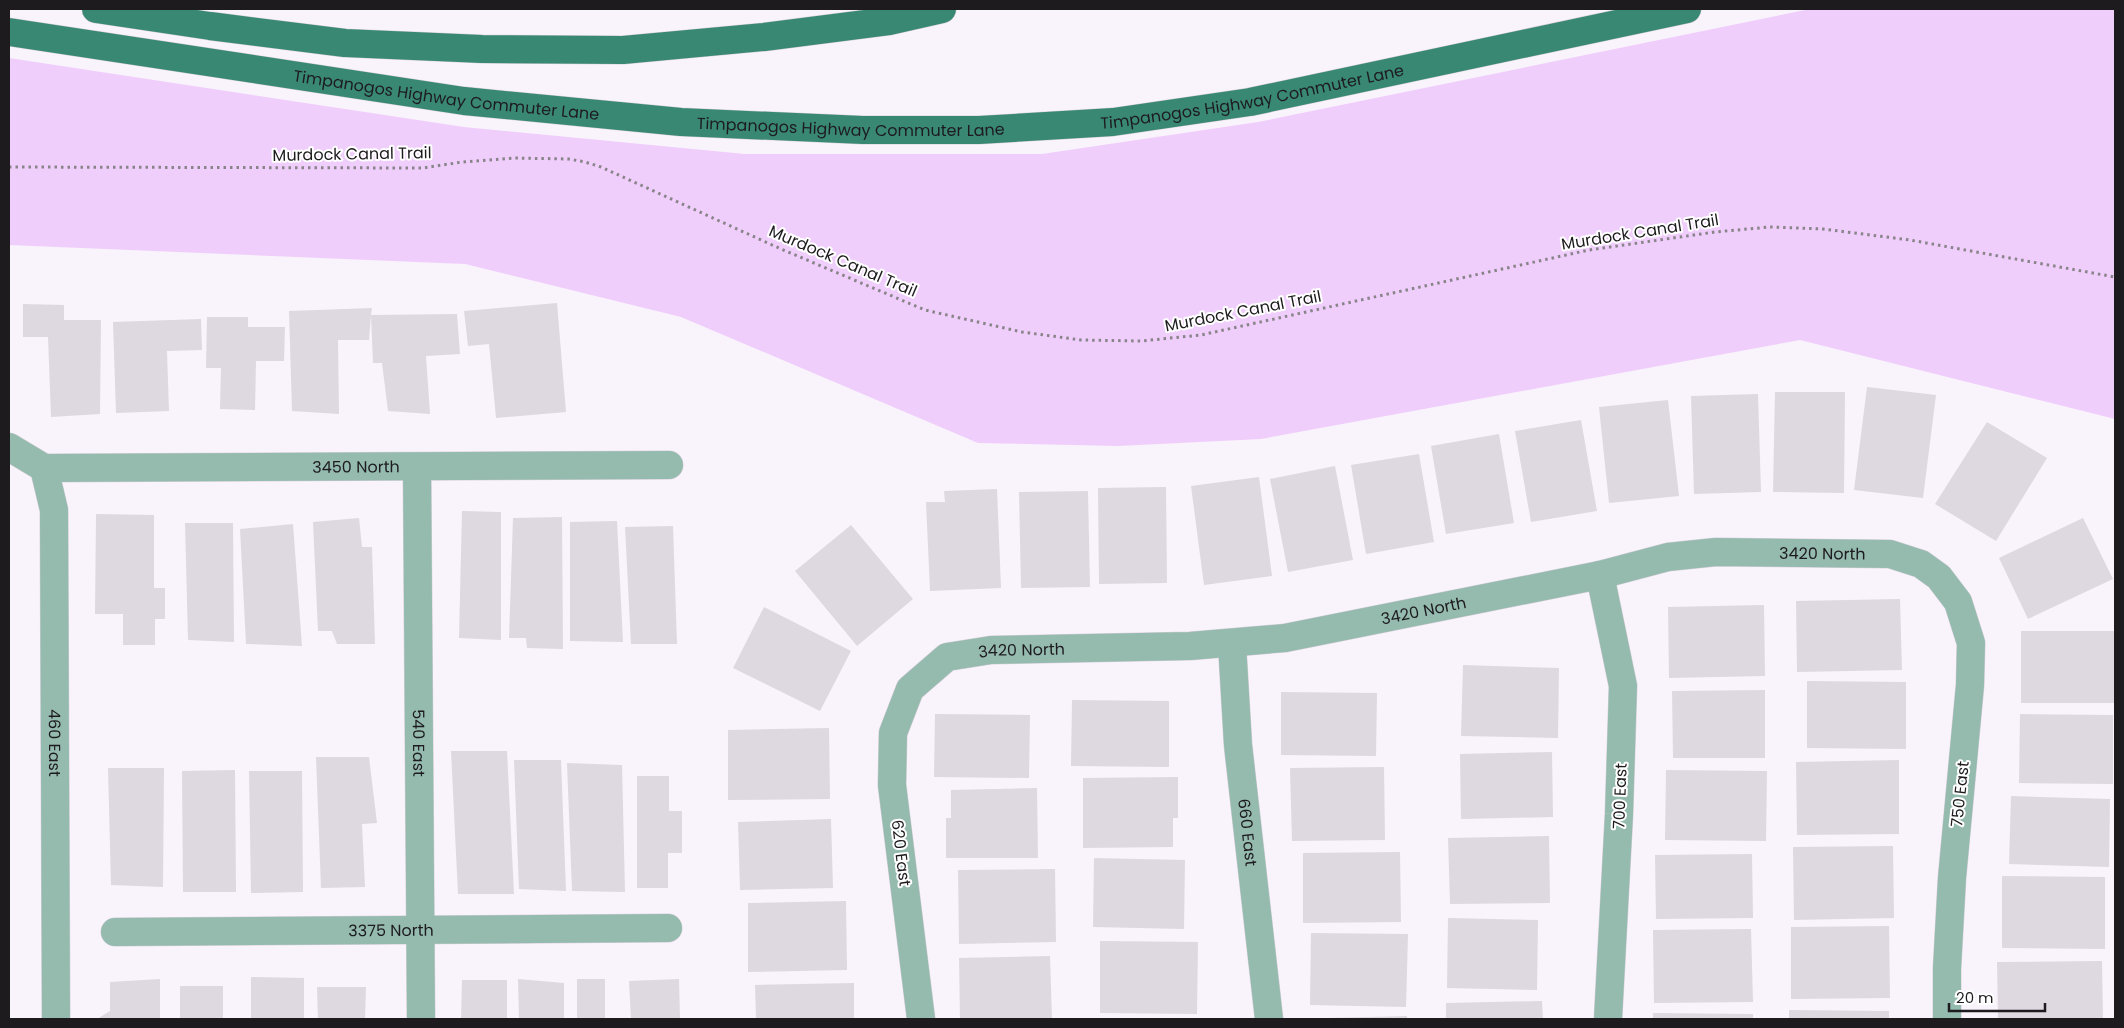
<svg xmlns="http://www.w3.org/2000/svg" width="2124" height="1028" font-family="Poppins,sans-serif">
<style>
.green{fill:#f0cefc}
.building{fill:#ded8e1}
.lines{fill:none;stroke-linecap:round;stroke-linejoin:round}
.minor-casing{stroke:#d6d0d8;stroke-width:29}
.major-casing{stroke:#d6d0d8;stroke-width:29}
.path{stroke:#888489;stroke-width:3;stroke-dasharray:2.5 4;stroke-linecap:butt}
.minor{stroke:#95bbaf;stroke-width:28}
.major{stroke:#398874;stroke-width:28}
.labels{text-anchor:middle;dominant-baseline:central;stroke-width:4;stroke-linejoin:round;paint-order:stroke}
.street-label{font-size:16px;fill:#1d1b1e;stroke:#fff}
</style>
<rect width="100%" height="100%" fill="#f9f3fb"/>
<path class="green" d="M1810,9H2115V419L1800,340L1261,439L1118,446L978,443L681,317L465,264L9,245V58L464,127L745,154H1042L1258,122Z"/>
<path class="building" d="M557,303L566,412L496,418L489,344L468,346L464,311Z
M23,304L64,305V320H101L100,414L51,417L48,337H23Z
M372,308L371,315L457,314L460,354L426,356L430,414L388,411L382,363H373L371,315L369,340H338L339,414L292,411L289,311Z
M207,317H248V327H285L284,361H256L255,410L220,409L221,368H206Z
M201,319L202,350L167,351L169,411L116,413L113,322Z
M1867,387L1936,395L1923,498L1854,490Z
M1775,392H1845L1844,493L1773,492Z
M1758,394L1761,492L1694,494L1691,396Z
M1668,400L1679,496L1609,503L1599,407Z
M1581,420L1597,511L1531,522L1515,431Z
M1987,422L2047,458L1996,541L1935,504Z
M1499,434L1514,523L1446,534L1431,446Z
M1419,454L1434,542L1366,554L1351,465Z
M1335,466L1353,560L1288,572L1270,479Z
M1259,477L1272,576L1204,585L1191,486Z
M1166,487L1167,583L1099,584L1098,488Z
M997,489L1001,588L930,591L926,502H945L944,491Z
M1088,491L1090,587L1021,588L1019,492Z
M462,511L501,512V640L459,638Z
M96,514L154,515V588H165V619H155V645H123V614H95Z
M562,517L563,649L527,648L526,638H509L513,518Z
M359,518L362,547H372L375,644H337L332,631H318L313,522Z
M2083,518L2113,579L2028,619L1999,558Z
M617,521L623,642L570,641V522Z
M185,523H233L234,642L188,640Z
M293,524L302,646L246,644L240,529Z
M851,525L913,599L857,646L795,571Z
M673,526L677,644H631L625,527Z
M1900,599L1902,670L1797,672L1796,601Z
M1764,605L1765,676L1669,678L1668,607Z
M764,607L851,651L820,711L733,668Z
M2021,631H2115V703H2021Z
M1463,665L1559,668L1558,738L1461,736Z
M1807,681L1906,682V749L1807,748Z
M1765,690V758H1673L1672,691Z
M1281,692L1377,693L1376,756L1281,755Z
M1072,700L1169,701V767L1071,766Z
M935,714L1030,715L1029,778L934,777Z
M2020,714L2113,715V784L2019,783Z
M829,728L830,799L728,800V730Z
M451,751H507L514,894H458Z
M1552,752L1553,817L1461,819L1460,754Z
M316,757H369L377,823L362,824L365,887L321,888Z
M514,760H561L566,891L519,889Z
M1899,760V834L1797,835L1796,762Z
M567,763L622,765L625,892L572,891Z
M1384,767L1385,840L1292,841L1290,768Z
M108,768H164L163,887L111,885Z
M235,770L236,892H183L182,771Z
M1666,770L1767,771L1766,841L1665,840Z
M249,771H302L303,892L251,893Z
M637,776H669V811H682V853H668V888H637Z
M1178,777V818H1173V847L1083,848V778Z
M1037,788L1038,858H946V818H951V790Z
M2011,796L2110,799L2109,867L2009,864Z
M831,819L833,888L740,890L738,822Z
M1549,836L1550,903L1450,904L1448,838Z
M1893,846L1894,918L1794,920L1793,847Z
M1400,852L1401,922L1303,923V853Z
M1752,854L1753,918L1656,919L1655,855Z
M1094,858L1185,860L1184,929L1093,927Z
M1055,869L1056,942L959,944L958,870Z
M2002,876L2105,877V949L2002,948Z
M846,901L847,970L748,972V903Z
M1448,918L1538,920L1537,990L1447,988Z
M1889,926L1890,998L1791,999V927Z
M1751,929L1753,1002L1654,1003L1653,930Z
M1311,933L1408,934L1406,1007L1310,1005Z
M1100,941L1198,942L1197,1014L1100,1013Z
M1050,956L1052,1019H960L959,958Z
M2102,961L2103,1019H1998L1997,962Z
M251,977L304,978V1019H251Z
M160,979V1019H97L110,1011V982Z
M518,979L564,983V1019H519Z
M577,979H605V1019H577Z
M679,979L680,1019H631L629,981Z
M462,980H507V1019H461Z
M854,983V1019H756L755,985Z
M180,986H223V1019H180Z
M317,987H366L365,1019H318Z
M1542,1001L1543,1019H1446V1003Z
M1789,1010L1889,1011V1019H1789Z
M1653,1013L1753,1014V1019H1653Z
M1407,1016V1019H1327V1018Z"/>
<g class="lines">
<g class="minor-casing">
<g id="minor">
<path d="M9,447L44,468"/>
<path id="s1" d="M417,467L421,1019"/>
<path id="s2" d="M44,468L669,465"/>
<path id="s3" d="M44,468L54,510L56,1019"/>
<path d="M1600,575L1623,686L1619,814L1608,1019"/>
<path id="s4" d="M1232,644L1238,745L1269,1019"/>
<path id="s5" d="M115,932L668,928"/>
<path id="s6" d="M921,1019L892,785L893,733L910,689L947,657L991,650L1190,646L1285,638L1600,575L1668,557L1716,552L1890,554L1921,564L1939,577L1958,602L1971,643L1970,685L1952,878L1947,968V1019"/>
</g>
</g>
<g class="major-casing">
<g id="major">
<path d="M96,9L210,26L345,43L482,49L623,50L764,37L889,21L942,9"/>
<path id="s7" d="M9,32L464,101L681,122L863,130H979L1113,122L1250,102L1687,9"/>
</g>
</g>
<path class="path" d="M9,167L423,168L462,162L514,158L569,159L585,162L601,167L781,249L925,310L1022,332L1081,340L1141,341L1201,335L1589,250L1715,232L1770,227L1823,229L1910,240L2115,277"/>
<use href="#minor" class="minor"/>
<use href="#major" class="major"/>
</g>
<g class="labels">
<g class="street-label">
<text stroke="none"><textPath href="#s7" startOffset="442">Timpanogos Highway Commuter Lane</textPath></text>
<text stroke="none"><textPath href="#s7" startOffset="1252">Timpanogos Highway Commuter Lane</textPath></text>
<text stroke="none"><textPath href="#s7" startOffset="848">Timpanogos Highway Commuter Lane</textPath></text>
<text transform="translate(352 154) rotate(-1)">Murdock Canal Trail</text>
<text transform="translate(1640 232) rotate(-9)">Murdock Canal Trail</text>
<text transform="translate(843 261) rotate(23)">Murdock Canal Trail</text>
<text transform="translate(1243 311) rotate(-11)">Murdock Canal Trail</text>
<text stroke="none"><textPath href="#s2" startOffset="312">3450 North</textPath></text>
<text stroke="none"><textPath href="#s6" startOffset="1269">3420 North</textPath></text>
<text stroke="none"><textPath href="#s6" startOffset="864">3420 North</textPath></text>
<text stroke="none"><textPath href="#s6" startOffset="459">3420 North</textPath></text>
<text stroke="none"><textPath href="#s3" startOffset="276">460 East</textPath></text>
<text stroke="none"><textPath href="#s1" startOffset="276">540 East</textPath></text>
<text transform="translate(1960 794) rotate(-84)">750 East</text>
<text transform="translate(1620 796) rotate(-88)">700 East</text>
<text stroke="none"><textPath href="#s4" startOffset="189">660 East</textPath></text>
<text transform="translate(901 853) rotate(83)">620 East</text>
<text stroke="none"><textPath href="#s5" startOffset="276">3375 North</textPath></text>
</g>
</g>
<rect width="2124" height="1028" fill="none" stroke="#1d1b1e" stroke-width="20"/>
<path d="M1949 1003v8h96v-8" fill="none" stroke="#1d1b1e" stroke-width="2.5"/>
<text x="1956" y="1003" font-size="15" fill="#1d1b1e" stroke="#ffffff" stroke-width="4" paint-order="stroke">20 m</text>
</svg>
